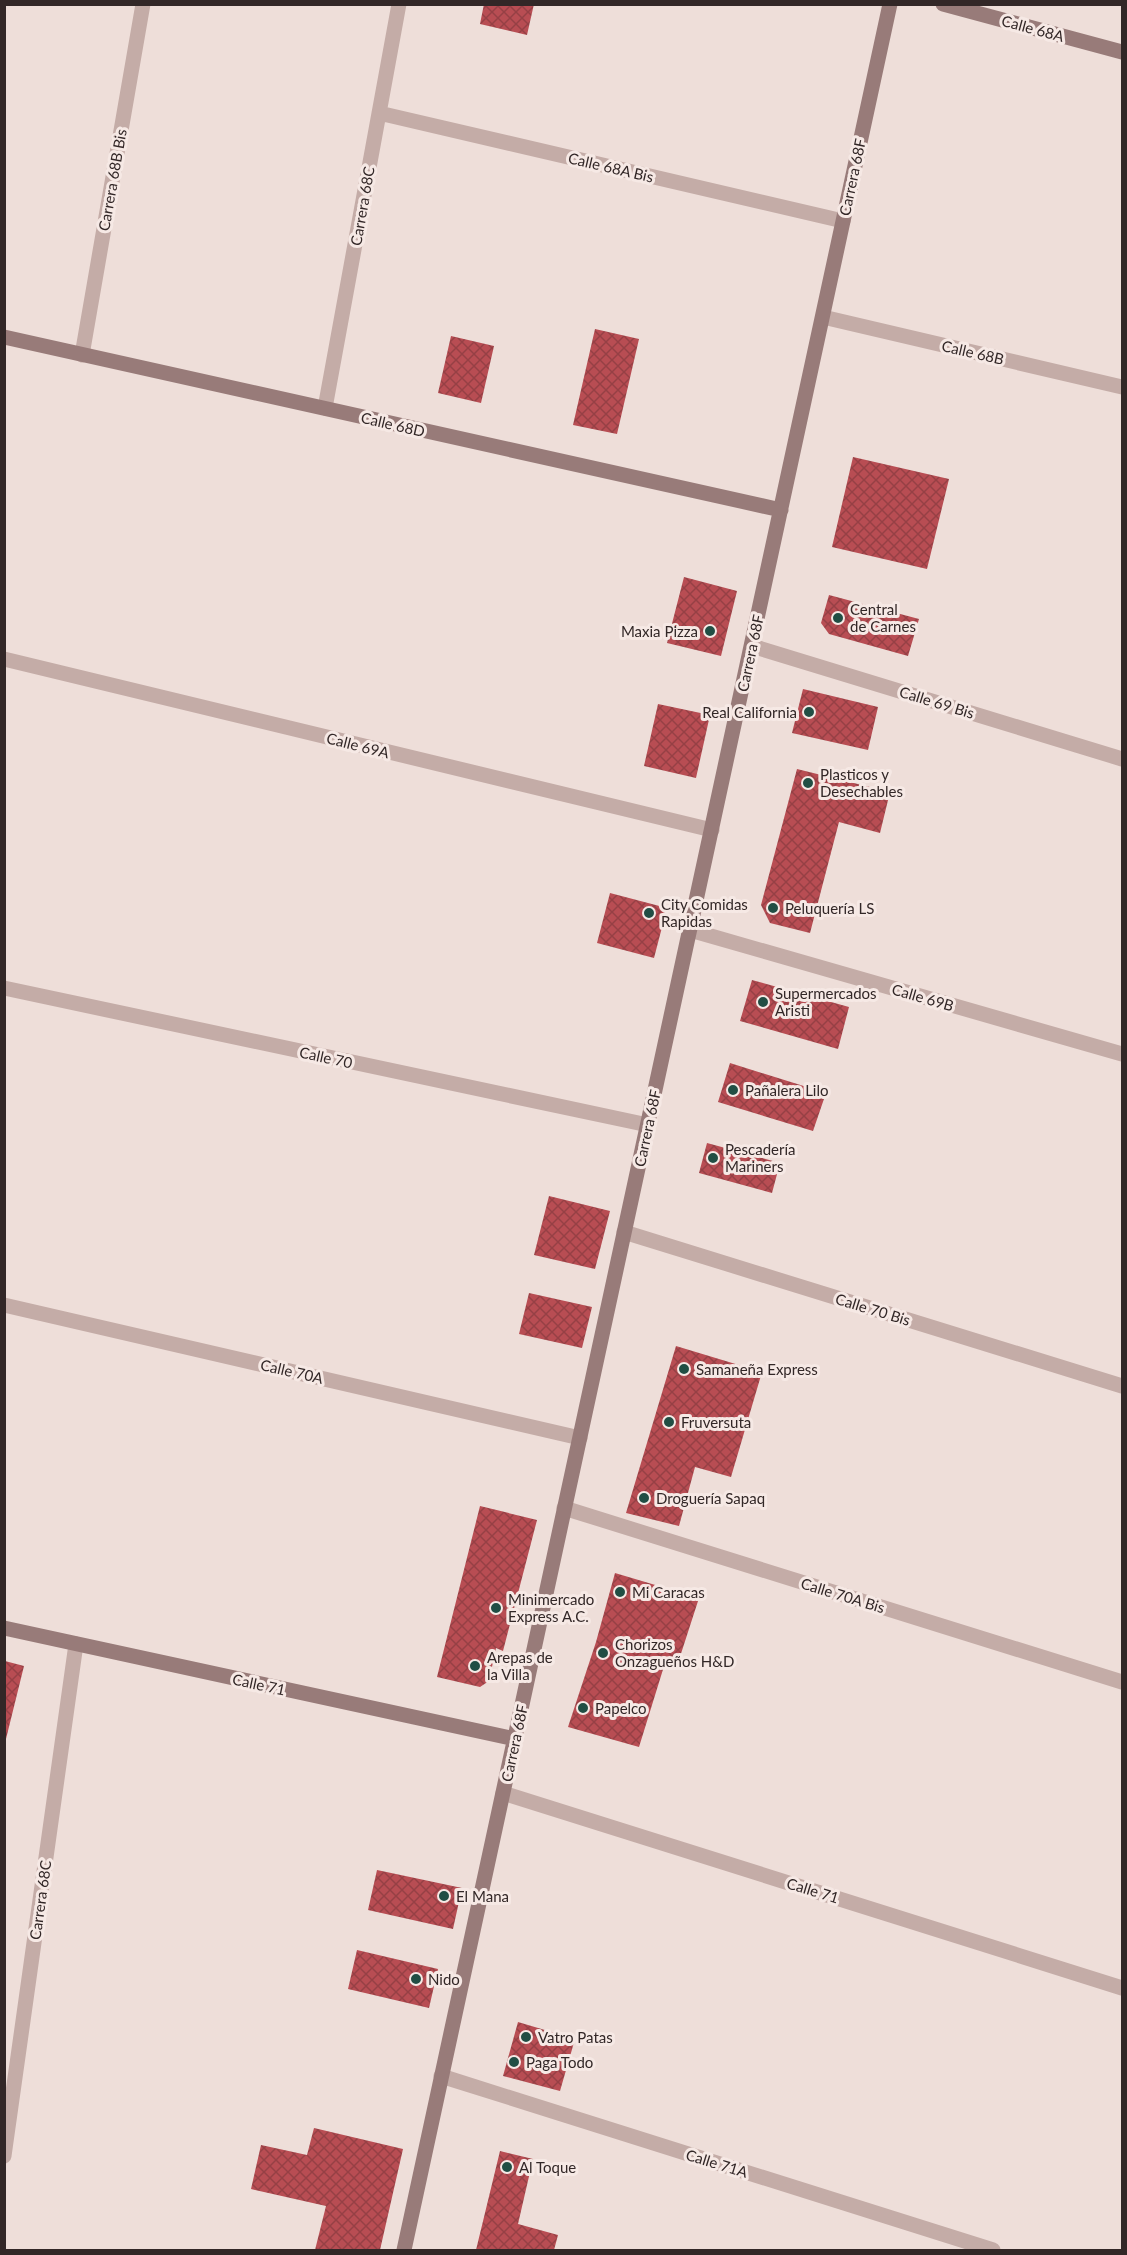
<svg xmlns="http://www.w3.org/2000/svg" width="1127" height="2255" font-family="Lato,sans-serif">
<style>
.building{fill:url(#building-cross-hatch)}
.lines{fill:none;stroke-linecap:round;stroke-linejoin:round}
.street{stroke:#c4aca7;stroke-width:15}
.secondary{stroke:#987b79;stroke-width:15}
.poi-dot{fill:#214e44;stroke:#f6e9e5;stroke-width:2}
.labels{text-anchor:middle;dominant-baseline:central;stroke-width:6;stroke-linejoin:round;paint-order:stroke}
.street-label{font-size:15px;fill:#322727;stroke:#f6e9e5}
.poi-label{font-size:15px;fill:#322727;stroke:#f6e9e5;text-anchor:start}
</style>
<defs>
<pattern id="building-cross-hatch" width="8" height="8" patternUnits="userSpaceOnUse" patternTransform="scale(1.5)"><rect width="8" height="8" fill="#b84d53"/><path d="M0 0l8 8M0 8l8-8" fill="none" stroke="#964045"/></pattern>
</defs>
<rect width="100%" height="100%" fill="#eeded9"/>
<path class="building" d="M484,4H534L527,35L480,24Z
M595,329L639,339L617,434L573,425Z
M451,336L494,346L481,403L438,393Z
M853,457L949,479L927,569L832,547Z
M684,577L737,591L721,656L667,643Z
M829,595L919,619L908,656L829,634L821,623Z
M803,689L878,707L868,750L792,733Z
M658,704L710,715L696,778L644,766Z
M797,769L890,792L880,833L839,822L810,933L770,923L761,905Z
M610,893L667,908L654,958L597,943Z
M752,980L849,1007L838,1049L740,1021Z
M730,1063L826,1093L813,1131L718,1102Z
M707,1143L780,1163L772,1193L699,1173Z
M549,1196L610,1211L595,1269L534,1255Z
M529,1293L592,1307L582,1348L519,1334Z
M676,1346L762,1372L731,1477L695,1467L679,1526L626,1513Z
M480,1506L537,1520L503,1651L496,1648L489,1681L480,1687L437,1677Z
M615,1573L699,1598L677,1666L665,1663L639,1747L568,1727L596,1642Z
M5,1661L24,1666L5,1743Z
M377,1870L462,1888L453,1929L368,1910Z
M357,1950L438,1969L429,2008L348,1989Z
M518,2022L575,2039L560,2091L503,2076Z
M314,2128L403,2149L380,2250H315L326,2206L251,2189L261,2145L307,2155Z
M500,2151L533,2159L518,2224L558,2235L554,2250H476Z"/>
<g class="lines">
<path class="street" d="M379,113L843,221
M823,317L1122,387
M82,355L143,4
M325,408L399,4
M752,646L1122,759
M4,659L712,830
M690,930L1122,1054
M4,988L648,1125
M624,1232L1122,1386
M4,1305L580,1438
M564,1508L1122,1682
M503,1793L1122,1988
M441,2076L993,2250
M4,2156L76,1644"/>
<path class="secondary" d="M943,4L1122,52
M4,337L781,510
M4,1628L515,1739
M404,2250L890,4"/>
</g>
<g class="poi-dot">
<circle cx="838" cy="618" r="6"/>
<circle cx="710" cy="631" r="6"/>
<circle cx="809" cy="712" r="6"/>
<circle cx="808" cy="783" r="6"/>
<circle cx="773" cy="908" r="6"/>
<circle cx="649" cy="913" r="6"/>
<circle cx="763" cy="1002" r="6"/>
<circle cx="733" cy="1090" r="6"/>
<circle cx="713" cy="1158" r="6"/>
<circle cx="684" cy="1369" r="6"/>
<circle cx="669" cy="1422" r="6"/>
<circle cx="644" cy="1498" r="6"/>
<circle cx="620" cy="1592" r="6"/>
<circle cx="496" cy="1608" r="6"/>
<circle cx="603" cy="1653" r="6"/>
<circle cx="475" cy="1666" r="6"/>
<circle cx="583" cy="1708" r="6"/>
<circle cx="444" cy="1896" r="6"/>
<circle cx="416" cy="1979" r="6"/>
<circle cx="526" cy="2037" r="6"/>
<circle cx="514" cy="2062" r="6"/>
<circle cx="507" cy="2167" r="6"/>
</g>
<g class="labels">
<g class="street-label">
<text transform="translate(1033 28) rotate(15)">Calle 68A</text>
<text transform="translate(611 167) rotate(13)">Calle 68A Bis</text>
<text transform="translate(852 177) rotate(-78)">Carrera 68F</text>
<text transform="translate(112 180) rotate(-80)">Carrera 68B Bis</text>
<text transform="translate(362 206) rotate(-80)">Carrera 68C</text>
<text transform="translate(973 352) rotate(13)">Calle 68B</text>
<text transform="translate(393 424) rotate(13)">Calle 68D</text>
<text transform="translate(750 653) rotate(-78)">Carrera 68F</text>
<text transform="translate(937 702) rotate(17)">Calle 69 Bis</text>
<text transform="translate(358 745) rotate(14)">Calle 69A</text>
<text transform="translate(923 997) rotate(16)">Calle 69B</text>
<text transform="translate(326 1057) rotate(12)">Calle 70</text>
<text transform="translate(647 1128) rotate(-78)">Carrera 68F</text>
<text transform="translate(873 1309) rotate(17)">Calle 70 Bis</text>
<text transform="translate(292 1371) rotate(13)">Calle 70A</text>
<text transform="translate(843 1595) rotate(17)">Calle 70A Bis</text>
<text transform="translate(259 1684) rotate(12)">Calle 71</text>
<text transform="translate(514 1743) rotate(-78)">Carrera 68F</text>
<text transform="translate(813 1890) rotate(17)">Calle 71</text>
<text transform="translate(40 1900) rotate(-82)">Carrera 68C</text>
<text transform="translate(717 2163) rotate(17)">Calle 71A</text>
</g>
<g class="poi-label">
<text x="850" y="609">Central<tspan x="850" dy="17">de Carnes</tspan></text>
<text x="698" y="631" text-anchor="end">Maxia Pizza</text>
<text x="797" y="712" text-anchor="end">Real California</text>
<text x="820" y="774">Plasticos y<tspan x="820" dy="17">Desechables</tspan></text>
<text x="661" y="904">City Comidas<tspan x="661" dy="17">Rapidas</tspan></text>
<text x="785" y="908">Peluquería LS</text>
<text x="775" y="993">Supermercados<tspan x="775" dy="17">Aristi</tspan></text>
<text x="745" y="1090">Pañalera Lilo</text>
<text x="725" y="1149">Pescadería<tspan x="725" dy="17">Mariners</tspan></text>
<text x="696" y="1369">Samaneña Express</text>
<text x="681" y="1422">Fruversuta</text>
<text x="656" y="1498">Droguería Sapaq</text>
<text x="632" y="1592">Mi Caracas</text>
<text x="508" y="1599">Minimercado<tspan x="508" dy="17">Express A.C.</tspan></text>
<text x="615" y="1644">Chorizos<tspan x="615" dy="17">Onzagueños H&amp;D</tspan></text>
<text x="487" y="1657">Arepas de<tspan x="487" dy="17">la Villa</tspan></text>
<text x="595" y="1708">Papelco</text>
<text x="456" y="1896">El Mana</text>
<text x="428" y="1979">Nido</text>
<text x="538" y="2037">Vatro Patas</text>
<text x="526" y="2062">Paga Todo</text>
<text x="519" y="2167">Al Toque</text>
</g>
</g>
<rect width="1127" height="2255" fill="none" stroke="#322727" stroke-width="12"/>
</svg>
